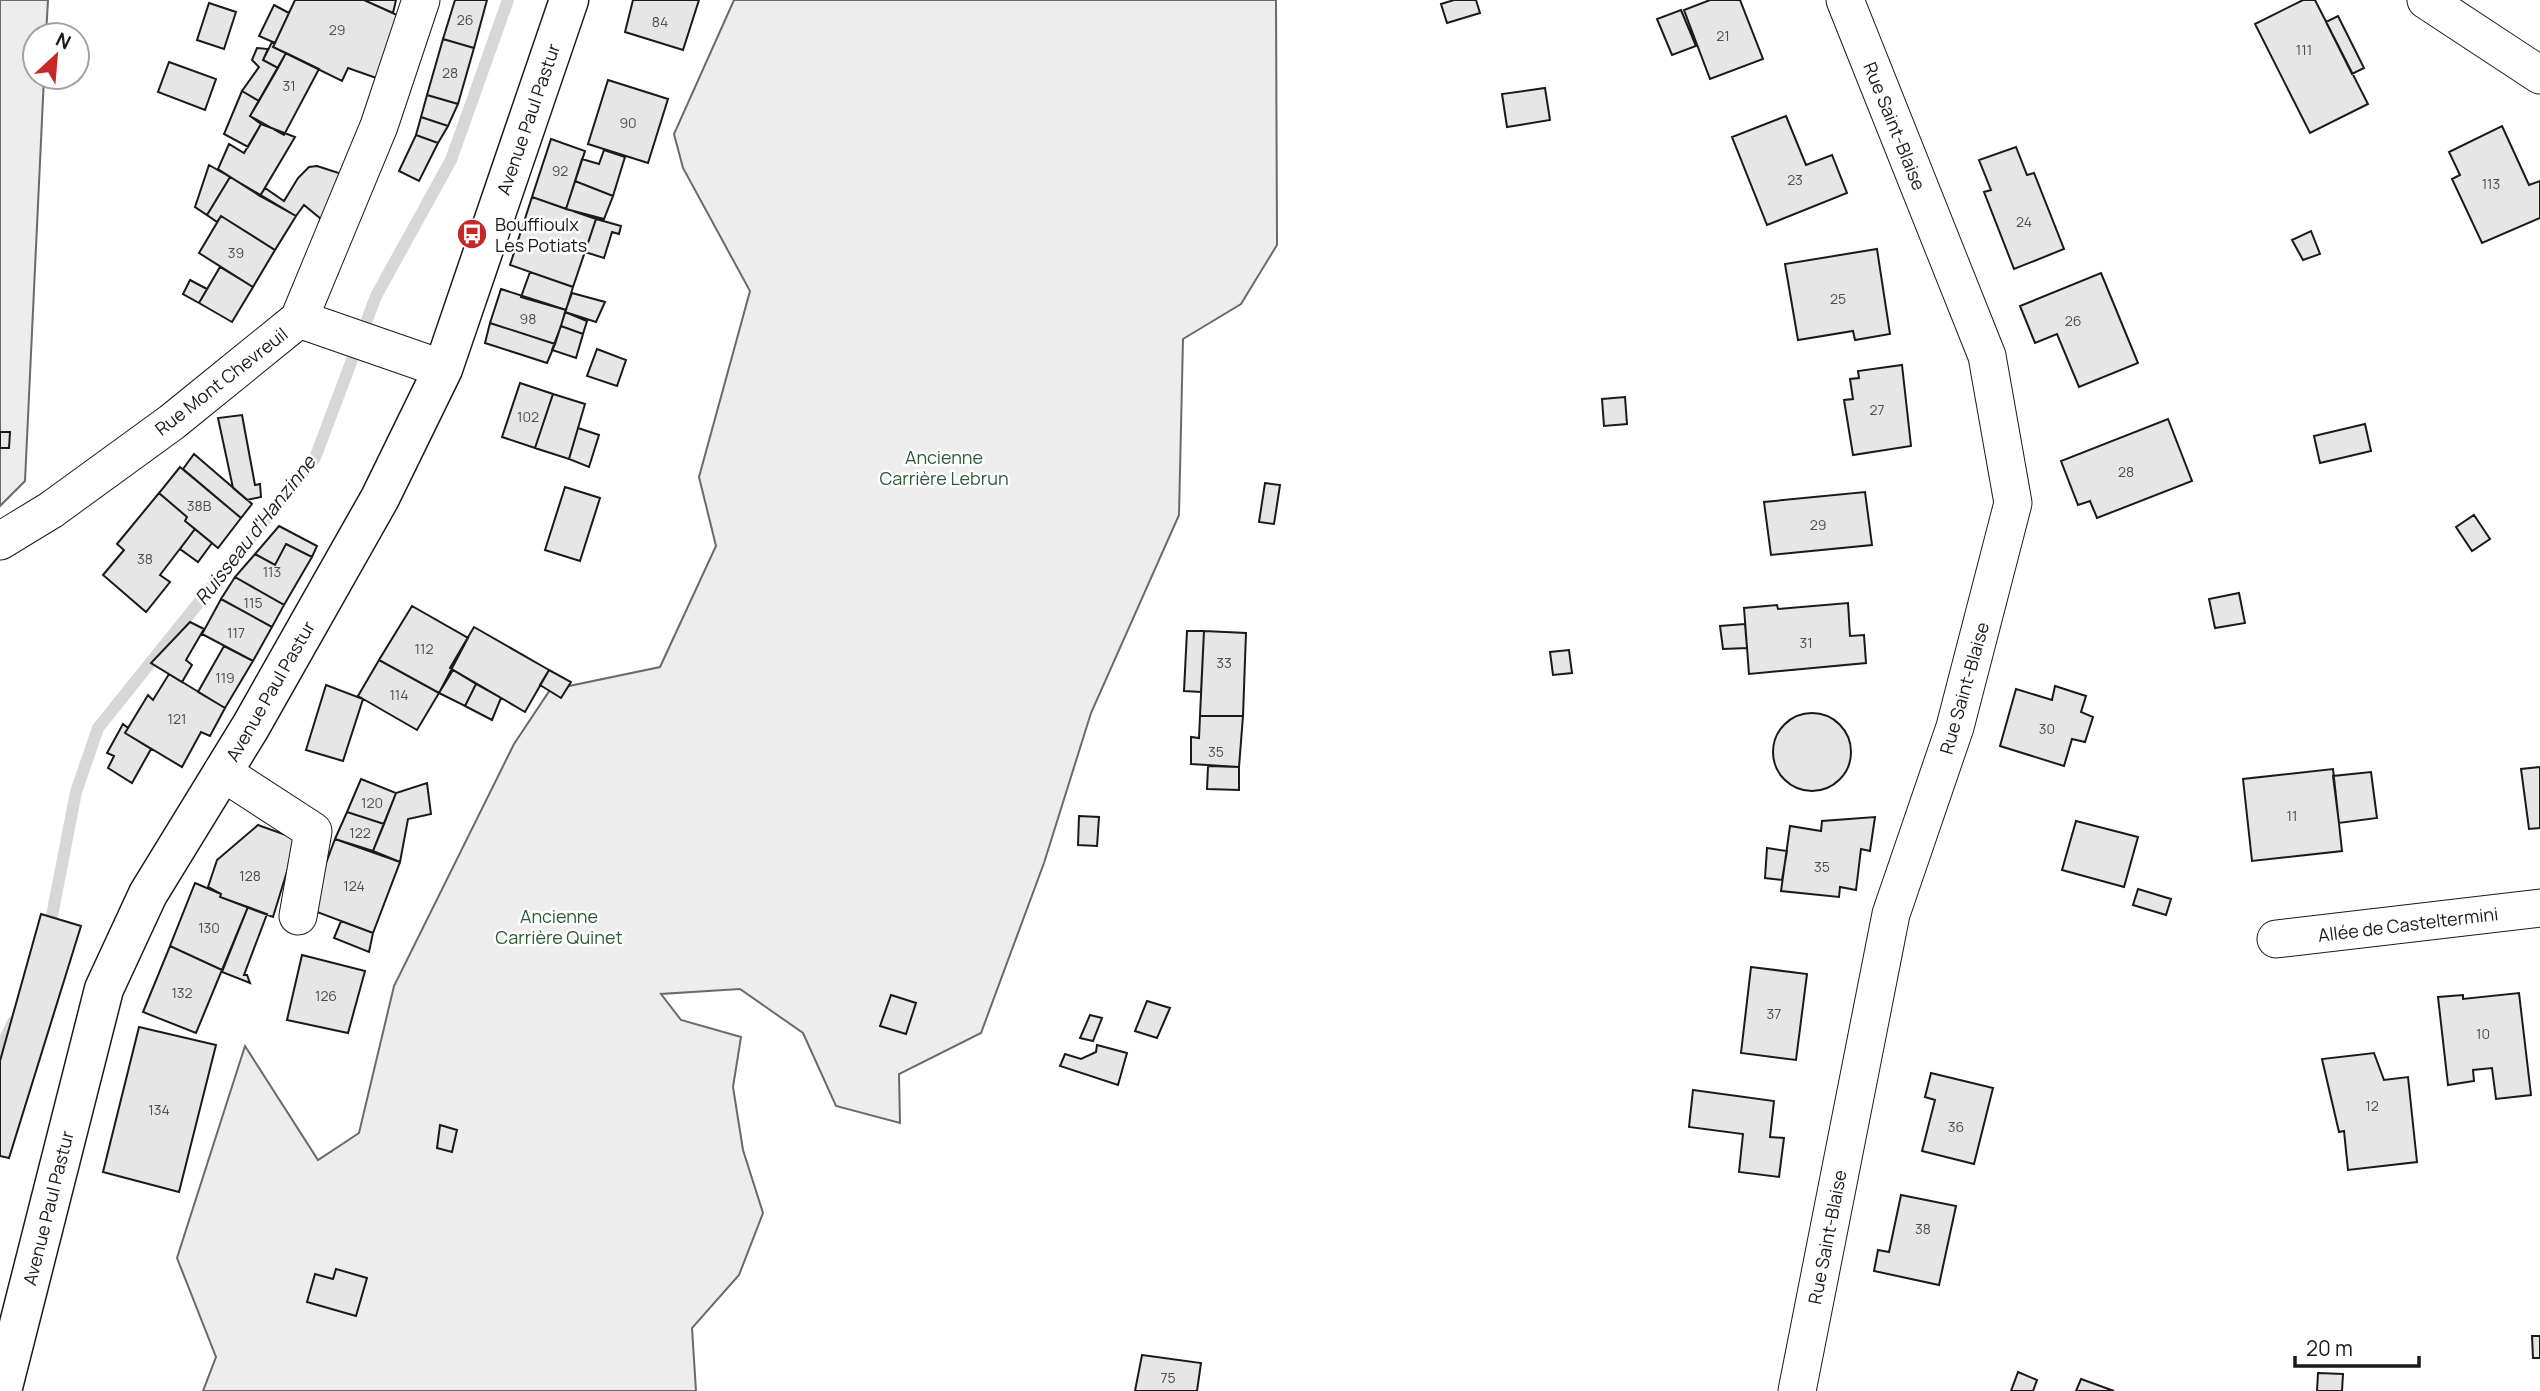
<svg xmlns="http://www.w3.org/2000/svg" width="2540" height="1391" font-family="Manrope,sans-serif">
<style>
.built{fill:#ededed;stroke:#6a6a6a;stroke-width:2}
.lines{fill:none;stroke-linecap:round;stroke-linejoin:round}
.stream{stroke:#d7d7d7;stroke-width:12}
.building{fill:#e6e6e6;stroke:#1a1a1a;stroke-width:2}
.minor-casing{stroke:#1a1a1a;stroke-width:39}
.secondary-casing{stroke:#1a1a1a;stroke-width:41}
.minor{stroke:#fff;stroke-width:37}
.secondary{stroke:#fff;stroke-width:38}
.labels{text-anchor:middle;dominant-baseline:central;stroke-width:5;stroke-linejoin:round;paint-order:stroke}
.number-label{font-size:14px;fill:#4d4d4d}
.street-label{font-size:18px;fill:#1a1a1a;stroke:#fff}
.poi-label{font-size:18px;fill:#1a1a1a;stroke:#fff;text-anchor:start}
.park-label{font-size:18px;fill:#2b5a34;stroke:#fff}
.water-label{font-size:19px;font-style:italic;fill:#1a1a1a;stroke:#fff}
</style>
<rect width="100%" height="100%" fill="#fff"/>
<path class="built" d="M0,0H48L46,35H35V77H44L25,481L0,506Z
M734,0H1276L1277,245L1241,304L1183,339L1179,515L1091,713L1044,863L981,1033L899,1074L900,1123L836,1106L803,1033L740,989L661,994L681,1020L741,1037L733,1087L743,1150L763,1213L739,1275L692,1328L696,1391H203L216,1357L177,1258L245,1046L318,1160L359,1133L394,986L514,744L550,690L660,667L716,546L699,477L750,291L683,168L674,134Z"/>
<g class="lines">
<path class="stream" d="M49,931L76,792L98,728L315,458L376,296L451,160L508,0
M0,1050L13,1022"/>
</g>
<path class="building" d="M295,0H364L397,15L379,79L348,68L342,81L273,47Z
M364,0H396L393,13Z
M455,0H487L474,48L443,39Z
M633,0H699L683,50L625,32Z
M1454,0H1476L1480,13L1447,23L1441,4Z
M1710,0H1740L1763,59L1710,79L1684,10Z
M2303,0H2315L2368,104L2310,133L2255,24Z
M209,3L236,12L224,49L197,40Z
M274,5L289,13L275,43L259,36Z
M1681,10L1696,46L1672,55L1657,19Z
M2338,16L2364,68L2352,74L2326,22Z
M443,39L474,48L458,104L427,95Z
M272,42L275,43L273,47L286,53L278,68L263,60Z
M257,48L268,49L263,60L278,68L259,101L242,91L259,67L252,60Z
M286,53L319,69L284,135L250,116Z
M169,62L216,79L205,110L158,92Z
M608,80L668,99L648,163L588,144Z
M1545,88L1550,120L1507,127L1502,94Z
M242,91L259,101L250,116L261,124L248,147L224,134Z
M427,95L458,104L448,126L421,117Z
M1786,116L1806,165L1832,155L1847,193L1767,225L1732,137Z
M421,117L448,126L438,143L416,135Z
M261,124L295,137L260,196L218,169L229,144L244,153Z
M2502,126L2529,185L2540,181V218L2482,243L2452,179L2460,175L2449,152Z
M416,135L438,143L419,181L399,171Z
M551,139L585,151L566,209L532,197Z
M2016,147L2027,175L2034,173L2064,249L2014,269L1984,192L1991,190L1979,160Z
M604,150L625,157L613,196L575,181L582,159L599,164Z
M209,165L230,177L207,215L195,207Z
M317,166L345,175L321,219L304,205L296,216L260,196L265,188L284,201L298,178L309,167Z
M230,177L296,216L275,250L221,216L217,222L207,215Z
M575,181L613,196L604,219L566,209Z
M532,197L596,219L573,287L510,265Z
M221,216L275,250L253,287L199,253Z
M596,219L621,226L619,234L612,232L604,258L585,252Z
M2311,231L2320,254L2303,260L2292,240Z
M1877,249L1890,334L1855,340L1853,331L1798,340L1785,264Z
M220,267L253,287L232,322L199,303Z
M530,272L573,287L566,310L521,297Z
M2101,273L2138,363L2079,387L2057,334L2035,343L2020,306Z
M190,280L207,289L199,303L183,294Z
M501,289L566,310L555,344L490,323Z
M572,293L605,302L596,322L565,312Z
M565,312L587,321L583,334L561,326Z
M490,323L555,344L547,363L485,343Z
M561,326L583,334L576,358L552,350Z
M597,349L626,360L617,386L587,376Z
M1902,365L1911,446L1853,455L1844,400L1853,399L1850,379L1859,378L1858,371Z
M520,383L553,394L535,448L502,437Z
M553,394L585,404L569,459L535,448Z
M1625,397L1627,424L1604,426L1602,399Z
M242,415L255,485L260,484L261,497L247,500L233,488L218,418Z
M2168,419L2192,481L2097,518L2090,501L2078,505L2061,461Z
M2365,424L2371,451L2320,463L2314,436Z
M578,428L599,435L589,467L569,459Z
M0,432H10L9,448H0Z
M194,454L252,504L241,518L183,469Z
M180,467L241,518L218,548L185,521L187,517L159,493Z
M1265,483L1280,485L1274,524L1259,522Z
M565,487L600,498L580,561L545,550Z
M1865,492L1872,545L1771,555L1764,502Z
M159,493L187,517L185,521L195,529L160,575L170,582L146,612L103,575L124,550L117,544Z
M2474,515L2490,539L2472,551L2456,527Z
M279,526L317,546L312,557L286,544L275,565L255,554Z
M195,529L212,543L198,562L180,549Z
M286,544L312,557L284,605L235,577L255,554L275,565Z
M235,577L284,605L272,627L221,599Z
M2239,593L2245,623L2215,628L2209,599Z
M221,599L272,627L253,661L202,634Z
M1848,603L1850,636L1864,635L1866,663L1749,674L1744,608L1777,605L1778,609Z
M412,606L468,638L439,693L379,660Z
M190,622L204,629L186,660L192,665L182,682L151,663Z
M1745,624L1747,648L1723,649L1720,626Z
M474,627L549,670L525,712L450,668Z
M1187,631H1204L1201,692L1184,691Z
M1204,631L1246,633L1243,716H1200Z
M224,646L253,661L225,708L198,692Z
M1569,650L1572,673L1553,675L1550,652Z
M379,660L439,693L417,730L358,696Z
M453,670L476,684L465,706L439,693Z
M549,670L571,682L561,698L540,685Z
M169,674L225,708L210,736L201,732L182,767L125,733L148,695L153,700Z
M476,684L501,698L492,720L465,706Z
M326,685L363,699L343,761L306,750Z
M2055,686L2086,696L2081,712L2093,717L2085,742L2072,739L2064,766L2000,746L2016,689L2052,700Z
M1773 752a39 39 0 1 1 78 0a39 39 0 1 1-78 0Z
M1200,716H1243L1239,767L1191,764V737L1199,738Z
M123,724L128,728L125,733L151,749L132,783L108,768L114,756L107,753Z
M1208,766L1239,767V790L1207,789Z
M2540,767V828L2529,829L2521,769Z
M2333,769L2342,851L2252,861L2243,779Z
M2371,772L2377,818L2339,823L2333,776Z
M361,779L396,793L384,824L347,812Z
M427,783L431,814L408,819L400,862L373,851L396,793Z
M347,812L384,824L373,851L335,839Z
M1079,816L1099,817L1097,846L1078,845Z
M1875,817L1870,851L1861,849L1856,890L1840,887L1839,897L1781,891L1790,826L1821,831L1822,821Z
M2076,821L2138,837L2124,887L2062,870Z
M258,825L297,839L273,917L220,897L221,894L208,887L217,860Z
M335,839L400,862L373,933L309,909Z
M1767,848L1787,851L1782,880L1765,878Z
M195,883L221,894L220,897L248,907L222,970L170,946Z
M2138,889L2171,899L2166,915L2133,905Z
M248,907L267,914L244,975H247L250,983L222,972Z
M41,914L81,926L9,1158L0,1156V1061Z
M341,921L373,933L369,952L334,938Z
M170,946L222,970L196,1033L143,1012Z
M302,955L365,971L348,1033L287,1020Z
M1751,967L1807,974L1796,1060L1741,1053Z
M2519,993L2531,1095L2496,1099L2492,1068L2473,1070L2474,1081L2448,1085L2438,997L2463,995V999Z
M891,995L916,1003L906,1034L880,1026Z
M1147,1001L1170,1008L1157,1038L1135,1031Z
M1090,1015L1102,1018L1093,1041L1080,1038Z
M139,1027L216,1045L179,1192L103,1172Z
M1097,1045L1127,1053L1118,1085L1060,1066L1065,1054L1081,1059L1096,1052Z
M2374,1053L2384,1080L2408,1077L2417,1162L2348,1170L2344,1131L2339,1132L2322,1059Z
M1931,1073L1993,1088L1974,1164L1922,1151L1935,1100L1925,1097Z
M1693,1090L1774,1101L1770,1137L1784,1138L1779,1177L1739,1172L1743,1134L1689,1127Z
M440,1125L457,1130L452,1152L437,1148Z
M1901,1195L1956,1206L1939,1285L1874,1271L1878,1250L1889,1252Z
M336,1269L367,1278L356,1316L307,1302L315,1274L333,1279Z
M2532,1336H2540V1358H2533Z
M1142,1355L1201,1363L1197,1391H1135Z
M2018,1372L2037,1380L2033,1391H2011Z
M2318,1373L2343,1374L2342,1391H2317Z
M2081,1379L2114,1391H2076Z"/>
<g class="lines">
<g class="minor-casing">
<path id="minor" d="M2426,0L2540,75
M299,319L443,369
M0,541L51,510L172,422L299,319L379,126L421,0
M222,772L313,831L298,916
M2276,939L2540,908
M1797,1391L1891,914L1955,727L2013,503L1987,356L1845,0"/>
</g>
<g class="secondary-casing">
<path id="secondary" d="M2,1391L104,989L148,894L251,726L380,498L443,369L569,0"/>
</g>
<use href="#minor" class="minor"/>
<use href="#secondary" class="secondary"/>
</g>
<defs>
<g id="bus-disc" transform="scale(1.575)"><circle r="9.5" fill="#c62828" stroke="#fff"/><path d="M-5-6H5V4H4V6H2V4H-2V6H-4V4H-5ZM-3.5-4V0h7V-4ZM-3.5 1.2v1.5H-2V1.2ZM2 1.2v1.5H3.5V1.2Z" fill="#fff"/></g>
</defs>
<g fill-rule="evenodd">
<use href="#bus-disc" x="472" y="234"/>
</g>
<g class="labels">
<g class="number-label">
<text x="465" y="19">26</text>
<text x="660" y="21">84</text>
<text x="337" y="29">29</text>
<text x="1723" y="35">21</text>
<text x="2304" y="49">111</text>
<text x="450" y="72">28</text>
<text x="289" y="85">31</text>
<text x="628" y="122">90</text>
<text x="560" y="170">92</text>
<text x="1795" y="179">23</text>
<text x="2491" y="183">113</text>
<text x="2024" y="221">24</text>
<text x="236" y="252">39</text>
<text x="1838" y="298">25</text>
<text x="528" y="318">98</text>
<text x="2073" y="320">26</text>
<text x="1877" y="409">27</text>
<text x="528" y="416">102</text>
<text x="2126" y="471">28</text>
<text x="199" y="505">38B</text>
<text x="1818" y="524">29</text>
<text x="145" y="558">38</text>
<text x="272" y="571">113</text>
<text x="253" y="602">115</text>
<text x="236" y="632">117</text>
<text x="1806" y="642">31</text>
<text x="424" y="648">112</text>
<text x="1224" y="662">33</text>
<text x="225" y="677">119</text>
<text x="399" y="694">114</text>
<text x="177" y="718">121</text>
<text x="2047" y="728">30</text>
<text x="1216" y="751">35</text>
<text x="372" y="802">120</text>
<text x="2292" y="815">11</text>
<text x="360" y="832">122</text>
<text x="1822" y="866">35</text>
<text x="250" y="875">128</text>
<text x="354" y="885">124</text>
<text x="209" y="927">130</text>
<text x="182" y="992">132</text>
<text x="326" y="995">126</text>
<text x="1774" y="1013">37</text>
<text x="2483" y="1033">10</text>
<text x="2372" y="1105">12</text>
<text x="159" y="1109">134</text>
<text x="1956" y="1126">36</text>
<text x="1923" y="1228">38</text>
<text x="1168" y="1377">75</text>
</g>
<g class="street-label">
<text transform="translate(528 119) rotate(-71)">Avenue Paul Pastur</text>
<text transform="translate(1895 126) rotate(68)">Rue Saint-Blaise</text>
<text transform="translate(221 381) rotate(-38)">Rue Mont Chevreuil</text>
<text transform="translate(1964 688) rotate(-74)">Rue Saint-Blaise</text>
<text transform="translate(270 691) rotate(-60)">Avenue Paul Pastur</text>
<text transform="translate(2408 924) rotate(-7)">Allée de Casteltermini</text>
<text transform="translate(48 1208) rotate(-76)">Avenue Paul Pastur</text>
<text transform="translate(1827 1237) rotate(-79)">Rue Saint-Blaise</text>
</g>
<g class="poi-label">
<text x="495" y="224">Bouffioulx<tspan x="495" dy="21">Les Potiats</tspan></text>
</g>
<g class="park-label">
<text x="944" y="457">Ancienne<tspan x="944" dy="21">Carrière Lebrun</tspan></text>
<text x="559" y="916">Ancienne<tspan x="559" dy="21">Carrière Quinet</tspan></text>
</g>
<g class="water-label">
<text transform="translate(255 530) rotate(-52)">Ruisseau d'Hanzinne</text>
</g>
</g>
<g transform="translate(56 56) rotate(26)"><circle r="33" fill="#ffffff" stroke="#a3a3a3" stroke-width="2"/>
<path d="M0-5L12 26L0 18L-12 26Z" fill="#c62828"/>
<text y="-10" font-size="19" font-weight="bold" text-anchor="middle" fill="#1a1a1a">N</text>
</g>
<path d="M2295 1356v10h124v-10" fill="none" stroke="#1a1a1a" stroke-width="3.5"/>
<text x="2306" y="1356" font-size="21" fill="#1a1a1a" stroke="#ffffff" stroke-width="5" paint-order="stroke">20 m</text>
</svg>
